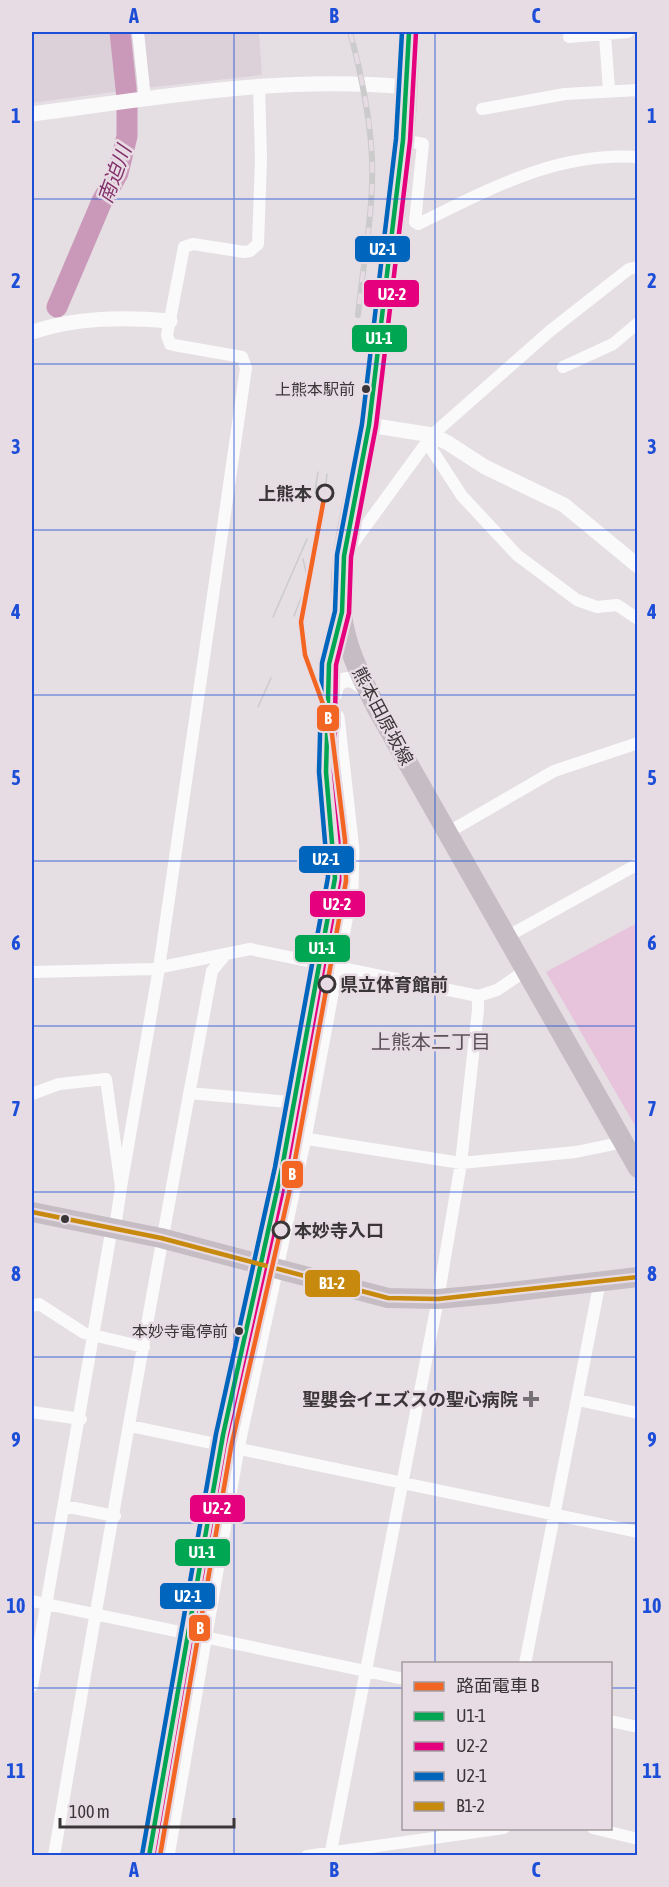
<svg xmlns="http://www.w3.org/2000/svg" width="669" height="1887" font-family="'Asap Condensed','Noto Sans JP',sans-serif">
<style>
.built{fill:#ddd1d9}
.green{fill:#e7c4db}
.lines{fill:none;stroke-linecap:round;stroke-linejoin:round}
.river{stroke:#ca99b9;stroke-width:21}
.minor{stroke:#fbfafb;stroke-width:12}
.tertiary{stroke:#fbfafb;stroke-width:15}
.primary{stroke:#c5bdc3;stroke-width:20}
.tram{stroke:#cccbcc;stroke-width:1.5}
.rail-casing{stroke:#cccbcc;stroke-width:6}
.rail{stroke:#e8dce4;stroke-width:4;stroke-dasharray:11;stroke-linecap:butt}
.bus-1-casing{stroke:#e8dce4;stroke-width:9}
.bus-2-casing{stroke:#e8dce4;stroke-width:9}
.bus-3-casing{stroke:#e8dce4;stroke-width:9}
.bus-4-casing{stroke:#e8dce4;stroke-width:9}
.bus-1{stroke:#00a651;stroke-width:4.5}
.bus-2{stroke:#e5007d;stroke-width:4.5}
.bus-3{stroke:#0065bd;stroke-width:4.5}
.bus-4{stroke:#c88a0e;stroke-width:4.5}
.tram-1-casing{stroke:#e8dce4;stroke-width:9}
.tram-1{stroke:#f26522;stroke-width:4.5}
.grid{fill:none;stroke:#1d4ed8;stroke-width:1.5;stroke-opacity:0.55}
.bus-dot{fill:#3a3638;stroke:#e8dce4;stroke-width:2}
.stop-dot{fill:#e8dce4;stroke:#3a3638;stroke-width:3}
.poi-dot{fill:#767174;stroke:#e8dce4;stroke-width:2}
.labels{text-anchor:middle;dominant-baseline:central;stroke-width:5;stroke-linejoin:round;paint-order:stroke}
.bus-label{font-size:16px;fill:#3a3638;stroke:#e8dce4;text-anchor:end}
.stop-label{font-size:18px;font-weight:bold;fill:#3a3638;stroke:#e8dce4;text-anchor:start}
.street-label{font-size:18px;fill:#3a3638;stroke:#e8dce4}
.poi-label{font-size:18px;font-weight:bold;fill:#3a3638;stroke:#e8dce4;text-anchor:end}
.water-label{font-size:20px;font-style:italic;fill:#83326b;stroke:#e8dce4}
.neighbourhood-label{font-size:20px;fill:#5b5157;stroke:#e8dce4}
.line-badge{stroke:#e8dce4;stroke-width:2}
.badge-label{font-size:16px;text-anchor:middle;font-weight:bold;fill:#fff}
.neatline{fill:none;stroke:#1d4ed8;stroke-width:2}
.grid-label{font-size:20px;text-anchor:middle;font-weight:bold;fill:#1d4ed8}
</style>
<rect width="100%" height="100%" fill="#e5dfe3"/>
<path class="built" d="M32,32H114L121,91L32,103Z
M130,32H259L262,75L136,89Z"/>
<path class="green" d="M637,923V1129L546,972Z"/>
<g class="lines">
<path class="river" d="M57,307L102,201L118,173L127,136V98L120,32"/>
<path class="minor" d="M138,32L145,99
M605,35L609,90
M569,37L628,32
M482,109L565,94L638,90
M403,140L423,144L415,222L418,224C490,189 555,152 638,157
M563,367L613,344L638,323
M432,435V450L462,496L517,555L577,600L597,607L617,605L638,619
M346,553L432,435L550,331L629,269L638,267
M447,833L554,771L638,743
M508,936L638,864
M32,972L152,969L250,949L478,996
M189,1093L311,1104
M32,1094L59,1084L106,1079L121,1187L115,1228
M295,1137L461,1163L576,1152L624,1142
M121,1187L159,968L246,368L242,357L174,345L170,344L167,335L184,247L193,244L244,252L250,251L258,244L261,159L259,85
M32,1306L39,1304L84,1333L144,1347
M578,1400L638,1413
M32,1412L81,1419
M130,1426L638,1532
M64,1506L115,1516
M32,1601L404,1679
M525,1664L600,1281
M32,1686L112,1227
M610,1721L638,1727
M593,1828L638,1839
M331,1851L438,1299L461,1163L478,1010V996L497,990L525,971
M54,1856C104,1560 157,1265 212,971L225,955
M307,1856L504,1828"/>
<path class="tertiary" d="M32,114C156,98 281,75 406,87
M32,332C77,317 123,317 170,321
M369,425L432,435L448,443L485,467L564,505L638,566
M334,695L337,685C348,673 359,684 368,692
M149,1856L223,1435L282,1168L335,878V855L326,772L329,664L341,615
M167,1856L237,1448L304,1138L351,888L352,850L337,717"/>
<path class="primary" d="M409,32C410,108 399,187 389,263C382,317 378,371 369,425C359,486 335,551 342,614C346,648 361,676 376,707L638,1168
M32,1212L161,1238L388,1298L438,1299L493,1294L638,1277"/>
<path class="tram" d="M315,492L318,472
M325,493L327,474
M294,616L308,580L303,559
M273,617L307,539
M258,707L271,678"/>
<g class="rail-casing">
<path id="rail" d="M350,32C361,73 370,115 372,159C374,211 363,263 358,315"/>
</g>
<use href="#rail" class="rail"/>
<g class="bus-1-casing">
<path id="bus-1" d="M149,1856L223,1435L282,1168L335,878L326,772L329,664L342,612L344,556L369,425L403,140L409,32"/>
</g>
<g class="bus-2-casing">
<path id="bus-2" d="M157,1856L230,1436L289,1169L342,879V854L334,772L336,665L349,613L351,557L376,426L410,141L416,32"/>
</g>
<g class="bus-3-casing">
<path id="bus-3" d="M142,1855L216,1434L275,1167L328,877L319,772L322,663L335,611L337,555L362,424L396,139L402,32"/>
</g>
<g class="bus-4-casing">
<path id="bus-4" d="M32,1212L161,1238L388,1298L438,1299L638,1277"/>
</g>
<use href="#bus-1" class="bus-1"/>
<use href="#bus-2" class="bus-2"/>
<use href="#bus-3" class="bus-3"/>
<use href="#bus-4" class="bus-4"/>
<g class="tram-1-casing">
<path id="tram-1" d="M160,1856L231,1447L289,1193L346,881L345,840L331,726L305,655L301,622L325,493"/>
</g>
<use href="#tram-1" class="tram-1"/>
</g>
<path class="grid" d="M234,32V1856M435,32V1664M32,199H638M32,364H638M32,530H638M32,695H638M32,861H638M32,1026H638M32,1192H638M32,1357H638M32,1523H638M32,1688H404M610,1688H638M435,1828V1856"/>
<g class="bus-dot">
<circle cx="366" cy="389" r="5"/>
<circle cx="65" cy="1219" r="5"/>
<circle cx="239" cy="1331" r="5"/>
</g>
<g class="stop-dot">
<circle cx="325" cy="493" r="8"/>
<circle cx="327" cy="984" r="8"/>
<circle cx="281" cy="1230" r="8"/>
</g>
<path class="poi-dot" d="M528 1390h6v6h6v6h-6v6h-6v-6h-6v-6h6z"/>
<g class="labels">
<g class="bus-label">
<text x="355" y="389">上熊本駅前</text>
<text x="228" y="1331">本妙寺電停前</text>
</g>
<g class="stop-label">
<text x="312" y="493" text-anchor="end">上熊本</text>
<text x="340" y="984">県立体育館前</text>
<text x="294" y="1230">本妙寺入口</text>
</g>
<g class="street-label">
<text transform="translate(383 716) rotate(62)">熊本田原坂線</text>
</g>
<g class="poi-label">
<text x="518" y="1399">聖嬰会イエズスの聖心病院</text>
</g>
<g class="water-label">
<text transform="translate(114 174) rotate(-70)">南迫川</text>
</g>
<g class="neighbourhood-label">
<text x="431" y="1041">上熊本二丁目</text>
</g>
</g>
<g class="line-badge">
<rect x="354" y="235" width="57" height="28" rx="6" fill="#0065bd"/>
<rect x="363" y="279" width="57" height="29" rx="6" fill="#e5007d"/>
<rect x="351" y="324" width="57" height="29" rx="6" fill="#00a651"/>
<rect x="316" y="704" width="24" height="28" rx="6" fill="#f26522"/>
<rect x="298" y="845" width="57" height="29" rx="6" fill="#0065bd"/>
<rect x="309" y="890" width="57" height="28" rx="6" fill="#e5007d"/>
<rect x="294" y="934" width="57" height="29" rx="6" fill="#00a651"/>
<rect x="281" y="1160" width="23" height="29" rx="6" fill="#f26522"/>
<rect x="304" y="1269" width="57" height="29" rx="6" fill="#c88a0e"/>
<rect x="189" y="1494" width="57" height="29" rx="6" fill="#e5007d"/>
<rect x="174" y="1538" width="57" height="29" rx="6" fill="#00a651"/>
<rect x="159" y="1582" width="57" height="28" rx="6" fill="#0065bd"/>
<rect x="188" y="1614" width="23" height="28" rx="6" fill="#f26522"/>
</g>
<g class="badge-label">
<text x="383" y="255">U2-1</text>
<text x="392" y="300">U2-2</text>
<text x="379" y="344">U1-1</text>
<text x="328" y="724">B</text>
<text x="326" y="865">U2-1</text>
<text x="337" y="910">U2-2</text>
<text x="322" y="954">U1-1</text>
<text x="292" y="1180">B</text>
<text x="332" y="1289">B1-2</text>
<text x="217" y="1514">U2-2</text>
<text x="202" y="1558">U1-1</text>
<text x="188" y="1602">U2-1</text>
<text x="200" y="1634">B</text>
</g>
<rect width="669" height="1887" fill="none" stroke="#e8dce4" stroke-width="66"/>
<rect x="402" y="1662" width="210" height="168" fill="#e8dce4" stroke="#a29a9f" stroke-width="1.5"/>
<rect x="414" y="1682" width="30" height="9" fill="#f26522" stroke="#a29a9f" stroke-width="1.5"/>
<text x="456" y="1692" font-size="18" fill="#3a3638">路面電車 B</text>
<rect x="414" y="1712" width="30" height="9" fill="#00a651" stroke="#a29a9f" stroke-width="1.5"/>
<text x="456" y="1722" font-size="18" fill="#3a3638">U1-1</text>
<rect x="414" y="1742" width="30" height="9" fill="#e5007d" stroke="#a29a9f" stroke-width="1.5"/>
<text x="456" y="1752" font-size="18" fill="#3a3638">U2-2</text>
<rect x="414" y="1772" width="30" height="9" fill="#0065bd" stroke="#a29a9f" stroke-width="1.5"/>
<text x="456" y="1782" font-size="18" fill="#3a3638">U2-1</text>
<rect x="414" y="1802" width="30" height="9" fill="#c88a0e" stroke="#a29a9f" stroke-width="1.5"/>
<text x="456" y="1812" font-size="18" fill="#3a3638">B1-2</text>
<path d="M60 1818v9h174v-9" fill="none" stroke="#3a3638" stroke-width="3"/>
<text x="69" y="1818" font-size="18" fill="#3a3638" stroke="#e8dce4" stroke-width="4.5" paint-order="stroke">100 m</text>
<rect x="33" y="33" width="603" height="1821" class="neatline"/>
<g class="grid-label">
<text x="134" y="23">A</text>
<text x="334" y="23">B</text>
<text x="536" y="23">C</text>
<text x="16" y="123">1</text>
<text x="652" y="123">1</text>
<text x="16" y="288">2</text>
<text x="652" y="288">2</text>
<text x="16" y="454">3</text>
<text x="652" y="454">3</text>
<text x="16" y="619">4</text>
<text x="652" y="619">4</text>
<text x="16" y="785">5</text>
<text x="652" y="785">5</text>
<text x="16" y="950">6</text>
<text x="652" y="950">6</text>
<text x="16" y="1116">7</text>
<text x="652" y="1116">7</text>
<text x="16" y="1281">8</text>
<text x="652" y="1281">8</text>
<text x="16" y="1447">9</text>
<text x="652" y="1447">9</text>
<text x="16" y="1613">10</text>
<text x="652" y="1613">10</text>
<text x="16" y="1778">11</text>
<text x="652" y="1778">11</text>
<text x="134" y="1877">A</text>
<text x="334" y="1877">B</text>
<text x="536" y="1877">C</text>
</g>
</svg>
